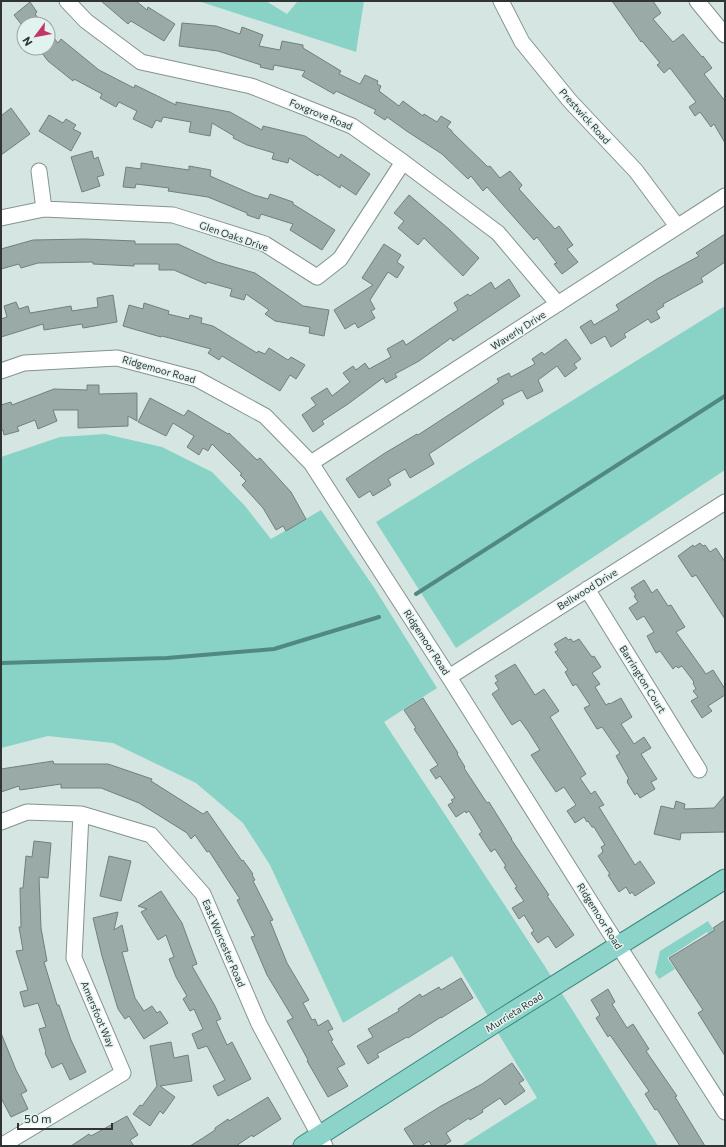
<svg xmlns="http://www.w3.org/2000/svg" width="726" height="1147" font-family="Commissioner,sans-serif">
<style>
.green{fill:#89d3c6}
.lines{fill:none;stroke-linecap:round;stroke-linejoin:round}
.stream{stroke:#51887f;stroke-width:4}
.building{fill:#9aaaa7;stroke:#71807d}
.minor-casing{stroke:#849390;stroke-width:17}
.major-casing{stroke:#3a887d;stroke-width:21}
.minor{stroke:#fff;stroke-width:15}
.major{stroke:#8cd3c9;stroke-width:19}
.labels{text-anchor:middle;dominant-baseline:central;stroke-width:3;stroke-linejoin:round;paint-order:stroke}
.street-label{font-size:10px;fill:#2f3534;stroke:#e2f2ef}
</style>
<rect width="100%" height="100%" fill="#d5e5e2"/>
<path class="green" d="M198,1H266L287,14L298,1H364L356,52Z
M725,306V470L456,648L376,522Z
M105,434L162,447L212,472L245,506L271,539L321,510L375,589L437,688L384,722L544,965L658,1146H461L537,1098L452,956L343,1023L270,865L243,823L196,783L113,743L48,736L1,748V457L60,437Z
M708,921L725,948L722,955L707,932L667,958L675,969L659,979L655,973L660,951Z"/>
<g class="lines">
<path class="stream" d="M416,594L725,396
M1,663L167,658L274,649L379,617"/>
</g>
<path class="building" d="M101,1H136L147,10L148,7L175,24L164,41L131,21L128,24Z
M612,1H653L661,13L653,19L673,42L683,34L702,57L703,56L712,68L704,74L725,101V143L714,124L711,127L700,112L695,116L689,107L696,102L670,68L664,73L657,65L660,63L642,41L641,42Z
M30,2L37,12L35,14L43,24H21L14,15Z
M182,23L216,26L240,34L242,27L263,35L259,46L280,50L282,41L303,45V48L341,71L339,74L360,84L365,75L378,81L377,84L381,86L379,91L399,106L403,101L423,116L424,114L437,122L441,116L451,122L447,127L452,131V132L488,167L490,166L500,178L510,171L522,185L519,189L555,229L559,226L573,245L567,249L578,262L562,274L554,264L557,263L537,237L534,240L487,187L483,191L471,176L468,179L442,154L408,132L387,117L385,120L374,113L376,110L336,91L334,94L302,76L305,71L274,65L273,70L260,67L261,65L218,51L179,46Z
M48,31L58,43L61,39L99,70L134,88L135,85L176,105V102L230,112L262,130L263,126L305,136L339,158L341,154L370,174L356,195L341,185L340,188L319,174L318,176L289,158L288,163L272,159L274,153L247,145L233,138L234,136L212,123L210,136L189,132L191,122L163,117L161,122L156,120L152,128L133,119L137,111L119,102L116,107L100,98L102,94L74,79L73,81L48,61L38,48H48Z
M11,108L30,134L1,155V116Z
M49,115L63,123L66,119L76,125L73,129L81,133L71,151L39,131Z
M92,151L94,159L98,157L104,175L97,177L100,186L82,192L71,157Z
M141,163L189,170V166L211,170L210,176L254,195L268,199L270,194L293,202V204L335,230L322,250L290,230L293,224L261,214L259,219L247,215V213L208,197L168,191L169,188L136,184L135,188L123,187L126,167L141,169Z
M409,195L450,230L479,258L463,276L424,238L418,245L398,228L404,221L394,213Z
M725,234V262L701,278L703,282L663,304L664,306L656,311L660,318L651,323L648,319L624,334L626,337L611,347L605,336L591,344L580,327L591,320L594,325L619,310L616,305L657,279L699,256L696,253Z
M86,239L135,241V244H178L217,262L255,273L303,306L329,310L324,336L309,333L310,327L275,321L265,314L269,310L246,294L244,300L230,296L232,289L207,282L206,284L174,270H159V264H134V266L93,264V262L38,263L21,268L19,264L1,269V249L33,240Z
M384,244L401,255L397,262L404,267L397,278L388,272L370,300L375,309L371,311L375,318L358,328L355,323L345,329L334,310L373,285L362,278Z
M509,279L520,296L453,341L451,338L419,361L395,374L397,377L386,383L383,378L348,404L322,421L324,424L313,432L302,415L316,405L311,398L327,388L332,396L350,382L343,373L353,366L356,370L365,363L369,369L391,357L387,349L403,340L406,345L458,310L454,303L468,294L470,296L491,282L495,289Z
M113,295L117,322L83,328L82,324L44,330L43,324L1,337V319L7,317L4,306L16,302L19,309L28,306L30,313L71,306L72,311L98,307L97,298Z
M144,303L169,311L168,314L189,319L190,315L202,318L201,323L213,326L257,353L258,351L265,354L269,348L288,360L291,357L305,365L296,379L290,375L280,391L222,356L219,360L208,353L211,349L162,336L161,337L123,326L129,305L143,309Z
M566,339L581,359L574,364L577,368L565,377L557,366L538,380L543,391L527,399L522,390L502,400L504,404L429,454L434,464L410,478L405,469L388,479L391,485L373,496L370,491L359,498L346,479L385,453L417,434L418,435L499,382L497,379L509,373L511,377L535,364L532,359L542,352L544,355Z
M87,385H99V394L137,393V421L128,416V426L78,428V410H53L57,421L38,429L35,420L17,427L19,431L4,435L3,430L1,431V405L11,402L12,405L54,389L87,390Z
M150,398L184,416L188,410L228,434L229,433L257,460L260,458L291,492L306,519L286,531L283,526L276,530L263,508L242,485L246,481L240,475L242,474L212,444L208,451L203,448L199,455L187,447L194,436L173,423L166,436L138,422Z
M700,543L703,546L705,545L710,552L716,548L725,562V619L696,575L692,577L678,556L693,545L694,547Z
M644,580L652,593L657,589L668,606L671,605L685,627L676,632L706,674L713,670L725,689V695L708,706L712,711L702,718L691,701L698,697L693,691L696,689L693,683L694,682L682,666L678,668L676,666L673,669L660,651L656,653L647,636L654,632L644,616L637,620L629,608L638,602L634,596L636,595L631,588Z
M566,637L568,640L571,639L573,642L579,639L592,657L594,656L601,667L592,673L600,684L595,687L606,705L609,703L610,704L621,698L632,717L621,724L634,744L644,737L651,748L641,754L657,779L651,782L655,789L640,798L637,793L635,795L627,782L628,781L627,780L629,779L616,756L620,753L602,727L597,729L584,708L590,705L576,684L573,686L565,672L568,670L555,652L558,650L554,644Z
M515,664L535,695L544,689L559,711L550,717L586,774L580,778L591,794L595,791L604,805L599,807L635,865L640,861L655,883L635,896L632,892L630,894L626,887L619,892L608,875L610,874L598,856L602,853V852L603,851L601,847L605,845L594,827H592L588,821L587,822L584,817L575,823L567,811L576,805L564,787L556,792L531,755L540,750L528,731L520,720L512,725L492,694L499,689L495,683L498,681L495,676Z
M423,698L458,753L457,754L465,767L464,768L487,803L489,802L512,839H511L549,895L547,896L574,935L556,948L548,936L538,943L531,933L534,931L524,915L519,919L512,908L524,901L515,888L517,887L504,867L506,866L495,849L491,852L479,834L482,832L469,811L466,813L465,811L456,817L448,805L453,802L451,800L455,798L440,776L436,779L430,770L438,765L414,729L416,728L404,710Z
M53,761L54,764H108L152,779L151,781L203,814L207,811L242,861L243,860L253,874L252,875L255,880L253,881L273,920L270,921L287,963L309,1000L303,1003L312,1020L315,1019L318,1026L328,1020L333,1029L328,1031L333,1040L331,1041L345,1064L337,1068L348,1086L328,1097L307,1061L308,1060L287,1021L293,1018L267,975L251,937L255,936L237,900L240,899L209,851L207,852L195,835L191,839L187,833L139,803L101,788H61V784L20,790L19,786L1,792V769Z
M725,795V832L681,833L680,840L654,834L661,806L674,809L676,801L685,804L684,809L714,808Z
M34,841L51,843L48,878L39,877L41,928L47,961L44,962L57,1005H59L71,1040L86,1072L70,1080L62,1063L52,1068L45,1053L46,1052L39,1029L46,1027L38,1003L24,1007L20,992L28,990L16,951L23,950L19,927H21L20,888H23L26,856L32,857Z
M109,856L131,861L121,901L100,896Z
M161,891L182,923L197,964L192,966L215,1006L221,1019L216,1021L227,1045L232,1042L251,1079L218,1096L213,1086L225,1080L207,1046L198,1049L192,1034L203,1029L194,1009L190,1011L183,999L187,996L176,977L169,959L174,957L166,935L158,940L141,912L147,909L138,906Z
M118,912L114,930L122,925L128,951L122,952L135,998L144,1011L152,1006L157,1013L160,1011L168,1023L144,1039L129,1016L125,1019L118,1009L102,956L93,918Z
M725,920V1056L698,1013L703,1010L669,958L715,930L713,928Z
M461,978L473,998L441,1018V1017L408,1038L407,1037L377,1054L379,1057L368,1064L357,1046L373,1037L368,1029L399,1011L398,1009L420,994L422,997L439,987L441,990Z
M608,989L615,1002L612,1004L627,1028L633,1024L649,1049L646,1051L677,1096L675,1097L705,1146H680L657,1109L655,1110L645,1094L649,1091L610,1035L608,1037L596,1018L600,1015L591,1000Z
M1,1033L16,1070L27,1091L21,1094L28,1109L11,1117L1,1098Z
M171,1042L174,1058L188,1055L192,1081L160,1086L175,1097L163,1114L160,1111L150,1126L133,1114L140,1105L142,1106L157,1086L150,1046Z
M512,1063L524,1080L519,1083L525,1091L505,1105L500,1098L482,1110L483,1112L470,1120L469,1118L446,1133L451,1141L443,1146H432L429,1141L421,1146H415L404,1129L441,1106L482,1084Z
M268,1097L281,1119L253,1137L252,1135L236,1146H190L203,1138L215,1130V1128L228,1119L229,1121Z
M127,1116L138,1135L130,1140L134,1146H71L89,1134L91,1136Z"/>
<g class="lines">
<g class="minor-casing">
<path id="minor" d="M67,1L86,21L141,62L251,86L352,126L403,162L498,233L558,304
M501,1L522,42L570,101L636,171L677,226
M697,1L725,35
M39,171L44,209
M1,218L44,209L173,215L265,244L317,277L340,259L403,162
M1,371L24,363L117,358L197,379L265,416L311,463L449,677L607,928L725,1112
M311,463L725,196
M587,589L699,770
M449,677L725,502
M1,822L27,812L81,814L151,835L203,894L259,1024L325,1146
M1,1146L123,1073L74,958L81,814"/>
</g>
<g class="major-casing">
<path id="major" d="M303,1146L498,1021L725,879"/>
</g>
<use href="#minor" class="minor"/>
<use href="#major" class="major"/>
</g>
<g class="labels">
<g class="street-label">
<text transform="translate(321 114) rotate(22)">Foxgrove Road</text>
<text transform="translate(585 116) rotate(48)">Prestwick Road</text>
<text transform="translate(234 236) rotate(19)">Glen Oaks Drive</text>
<text transform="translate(518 330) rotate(-33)">Waverly Drive</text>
<text transform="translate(159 369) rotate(16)">Ridgemoor Road</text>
<text transform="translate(587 589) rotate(-32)">Bellwood Drive</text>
<text transform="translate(427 642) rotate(57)">Ridgemoor Road</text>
<text transform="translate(643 679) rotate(58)">Barrington Court</text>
<text transform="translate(600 916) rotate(58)">Ridgemoor Road</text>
<text transform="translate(224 943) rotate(67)">East Worcester Road</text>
<text transform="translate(514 1012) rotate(-32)">Murrieta Road</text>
<text transform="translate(98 1014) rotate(67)">Amersfoot Way</text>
</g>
</g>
<rect width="726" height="1147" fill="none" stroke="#2f3534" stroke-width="4"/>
<g transform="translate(36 36) rotate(238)"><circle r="19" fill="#e2f2ef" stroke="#9aa6a4"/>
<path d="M0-3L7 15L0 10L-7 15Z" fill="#c2366b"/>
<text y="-6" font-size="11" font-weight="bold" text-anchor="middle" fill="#2f3534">N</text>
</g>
<path d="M18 1123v6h94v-6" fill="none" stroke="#2f3534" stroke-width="2"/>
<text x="24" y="1123" font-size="12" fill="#2f3534" stroke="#e2f2ef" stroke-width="3" paint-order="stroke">50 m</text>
</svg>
